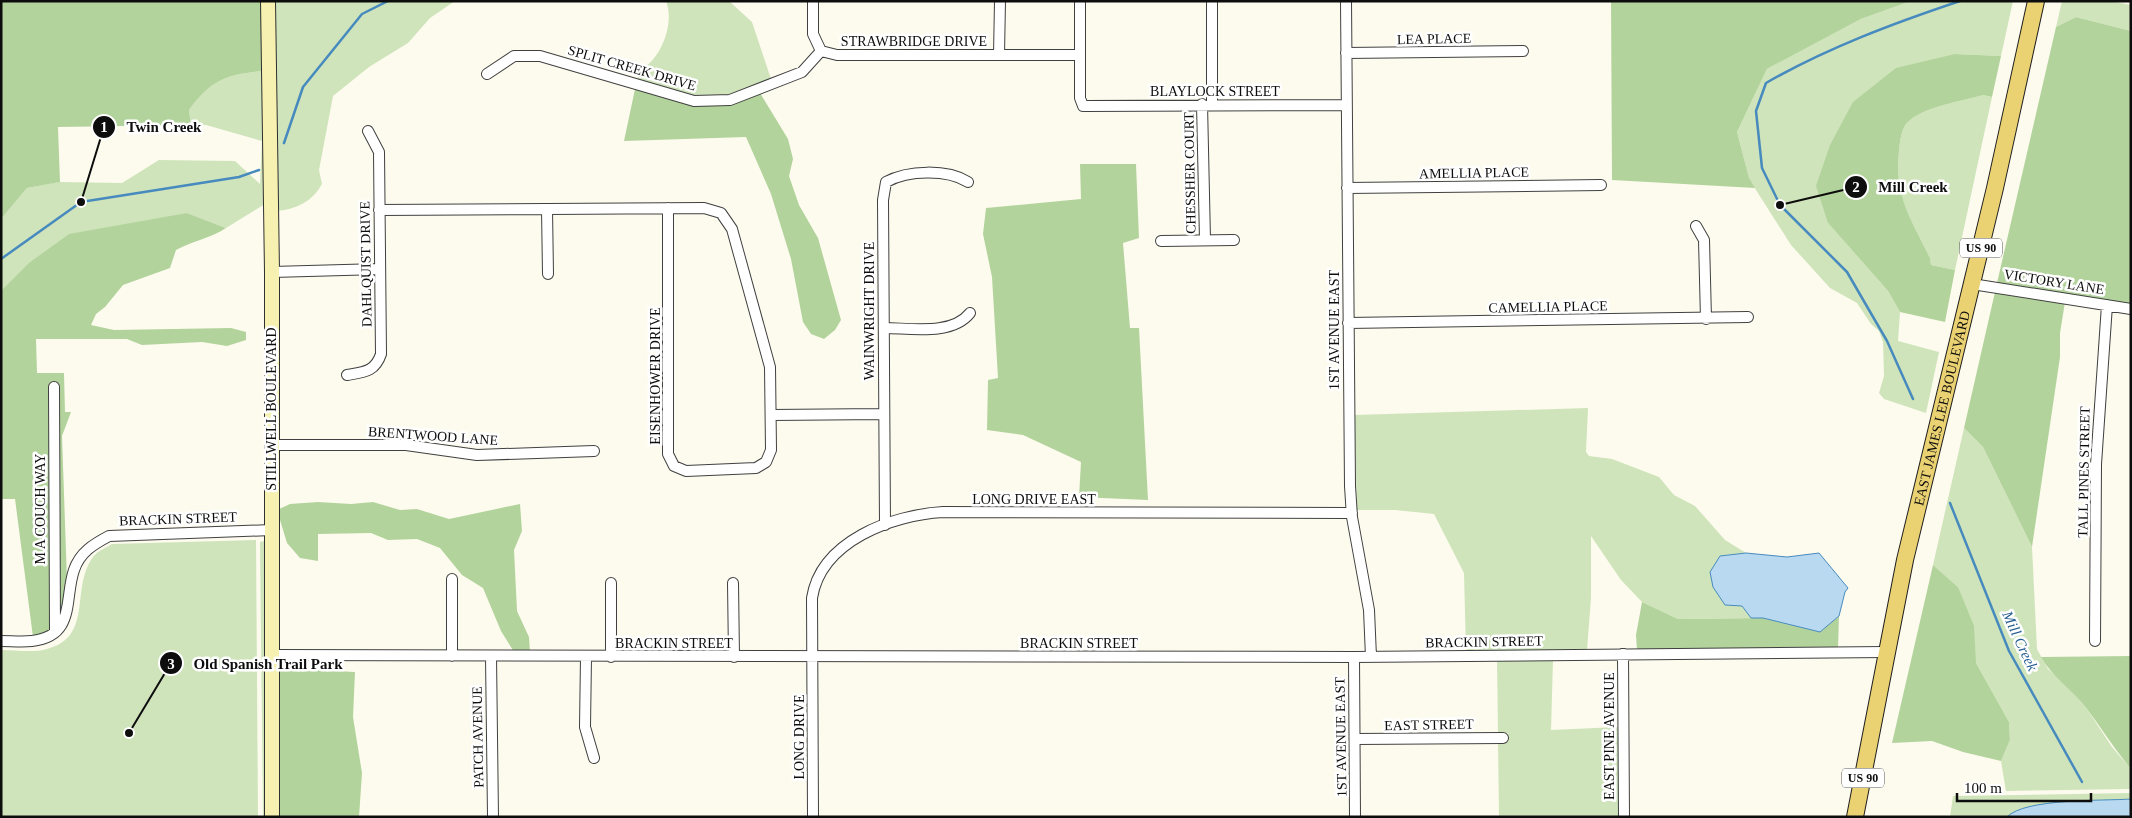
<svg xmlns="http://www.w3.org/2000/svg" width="2132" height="818" font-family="Georgia,serif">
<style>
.green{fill:#cfe4bb}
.forest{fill:#b3d39c}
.water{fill:#b8d9ef;stroke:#478abe}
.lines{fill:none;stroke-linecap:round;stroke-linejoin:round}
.stream{stroke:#478abe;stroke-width:2.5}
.street-casing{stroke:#404040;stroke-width:12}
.secondary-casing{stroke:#2f2f2f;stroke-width:16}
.primary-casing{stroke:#1e1e1e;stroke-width:18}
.street{stroke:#fff;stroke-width:10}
.secondary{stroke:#f6f1b0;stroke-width:14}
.primary{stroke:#ead172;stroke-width:16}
.labels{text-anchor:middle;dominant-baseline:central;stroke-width:5;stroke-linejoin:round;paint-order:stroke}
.shield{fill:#fff;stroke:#565656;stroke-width:1}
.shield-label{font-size:12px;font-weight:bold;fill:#0d0d0d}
.street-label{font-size:14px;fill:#0d0d0d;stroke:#fff}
.water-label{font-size:15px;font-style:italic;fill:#245d91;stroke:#fff}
.leader{fill:none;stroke:#0d0d0d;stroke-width:2}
.callout-dot{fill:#0d0d0d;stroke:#fff;stroke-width:2}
.mark-label{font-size:15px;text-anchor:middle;font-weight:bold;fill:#fff}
.callout-label{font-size:15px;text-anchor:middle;font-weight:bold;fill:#0d0d0d;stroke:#fff;stroke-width:5;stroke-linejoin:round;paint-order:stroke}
</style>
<rect width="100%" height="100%" fill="#fdfbee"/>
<path class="green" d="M273,1H455L430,18L408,43L369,67L333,96L319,170L322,184C313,201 296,210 275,211Z
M666,1H729L752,22L771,79L728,96L695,97L637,80L640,70C661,60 675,23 666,1Z
M1911,1H2013L2001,56L1955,54L1828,223L1888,291L1900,312L1898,341L1939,352L1926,413L1884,399L1879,393L1884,376L1883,342L1879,331L1871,324L1857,303L1830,288L1791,245L1749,179L1737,132L1767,69L1861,19Z
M2062,1H2110L2131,5V31L2076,17L2056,27Z
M263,71L265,204L226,228L187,213L7,286L1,291V219L27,188L59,182L122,183L159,160L235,161L260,184L262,141L206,125H191L189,110C211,80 226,74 263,71Z
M1983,95L1992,97L1955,270L1931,265L1930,258C1911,219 1894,197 1899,151C1900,142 1901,128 1908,122C1923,107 1962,101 1983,95Z
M1588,408L1586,452L1589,456L1612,459L1659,477L1674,495L1695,506L1725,540L1746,553L1727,555L1742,606L1751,618L1678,619L1642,602L1621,580L1591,536V598L1587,650L1466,652L1464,573L1434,514L1395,510H1357L1354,415Z
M1964,428L1983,447L2032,547L2037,649L2048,669L2070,689L2087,709L2112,747L2131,769V789L2006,791L2001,761L2010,740L2009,722L1976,663L1958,587L1933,565Z
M256,540L258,817H1V650C15,650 34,653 47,649C94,637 70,588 93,557C97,551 106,548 112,544Z
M264,541L266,578L267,817H263L260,542Z
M1497,660H1553L1551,730L1618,727V817H1499L1498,742H1508V733H1498Z
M2131,793V817H1950L1953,796Z"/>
<path class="forest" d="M1,1H263V71C226,74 211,80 189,110L191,125L58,127L60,182L27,188L1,219Z
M1611,1H1911L1861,19L1767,69L1737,132L1749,178L1755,188L1612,180Z
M2076,17L2131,31V305L1997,283L2056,27Z
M1955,54L2001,56L1992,97L1983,95C1962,101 1923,107 1908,122C1901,128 1900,142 1899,151C1894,196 1911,219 1930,258L1931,265L1955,270L1945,322L1900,312L1888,291L1828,223L1816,186L1830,145L1853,102L1896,68Z
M635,89L694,106L760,93L788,139L793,159L789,176L799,205L818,238L841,320L835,330L824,339L811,334L803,322L791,259L771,194L746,137L624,141Z
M1080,164H1136L1139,238L1123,243L1130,328H1139L1148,500L1079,497L1081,462L1023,435L987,430L988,380L998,378L992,277L983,234L986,208L1081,199Z
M187,213L226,228C211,238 192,241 176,250L170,268L123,285L105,307L96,314L91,325L114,330L231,328L246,332V340L227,346L202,342L142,345L127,339H36L37,373H64L65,412H71L62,436L67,581L60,618L59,383H49L50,630L33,637L15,499H1V291L29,263L69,234Z
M1995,292L2065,302L2060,333V357L2032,547L1983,447L1964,428Z
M318,502L351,504L373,502L400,510L417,509L449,519L520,504L522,531L514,550L517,611L529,637L530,652H514L501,631L483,588L462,575L440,548L417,539L388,540L371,533L318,534V561L300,558L287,543L277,510L290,504Z
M1933,565L1958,587L1974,626L1976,663L2009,722L2010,740L2001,761L1963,752L1932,741L1892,743Z
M1642,602L1678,619L1763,618L1820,632L1839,616L1838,648L1637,650L1636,635Z
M2131,656V769C2115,750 2102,729 2087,709C2073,690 2052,677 2041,657Z
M277,668L355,672L353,717L362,773L359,817H278Z"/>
<path class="water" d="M1746,553L1787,557L1819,553L1848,588L1845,592L1839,616L1820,632L1763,618H1751L1742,606L1725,605L1713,587L1710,572L1720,556Z
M2131,799V817H2007C2025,798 2103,801 2131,799Z"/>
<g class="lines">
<path class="stream" d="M284,143L303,87L362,14L388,1
M1,259L81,202L239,177L259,170
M1913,399L1887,341L1847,272L1780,205L1762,168L1756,111L1766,83C1827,48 1894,23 1960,1
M1950,503L2009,651L2082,782"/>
<g class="street-casing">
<path id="street" d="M813,1V34L821,51L837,55H1080
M1080,1V98L1083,106L1346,105
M1346,1L1350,486L1352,517L1369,610L1371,657
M1346,53L1523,51
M999,55L1000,1
M487,74L514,56H540L694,101L730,100L802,72L821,51
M1202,104L1205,240
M1212,104V1
M1347,188L1601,185
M547,209L548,274
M379,210L704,208L721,213L732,229L770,367L771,450L766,462L756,468L686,471L674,466L668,454V208
M1696,226L1704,240L1706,319
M1161,241L1234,240
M272,272L380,269
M1972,284L2131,309
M1348,323L1748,317
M884,328C910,328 952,336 970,313
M347,375C364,372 375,372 381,354L379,152L368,131
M54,387L55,632
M771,415L882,414
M270,445H406L477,455L594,451
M885,525L883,200L886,182C908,170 947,169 968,182
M611,583V657
M733,583L734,657
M1,641C11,641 22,642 32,641C76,636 64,599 74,570C80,552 94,544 109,536L271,530
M2095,641L2096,464L2107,305
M1623,654L1624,817
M271,655L1354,657L1886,652
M452,656V579
M491,656L493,817
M586,657L585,727L594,758
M1354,657L1355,817
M1355,739L1503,738
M813,817L812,598C821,541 892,515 943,512L1352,513"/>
</g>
<g class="secondary-casing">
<path id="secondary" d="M268,1L272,272V817"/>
</g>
<g class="primary-casing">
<g id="primary">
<path id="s1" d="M1855,817L1905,560L1995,188L2036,1"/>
</g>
</g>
<use href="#street" class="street"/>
<use href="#secondary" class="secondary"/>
<use href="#primary" class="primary"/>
</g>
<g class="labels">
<g class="shield">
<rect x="1960" y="238.5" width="42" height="19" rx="4"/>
<rect x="1842" y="768.5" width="42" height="19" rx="4"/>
</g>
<g class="shield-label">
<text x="1981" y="248">US 90</text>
<text x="1863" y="778">US 90</text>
</g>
<g class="street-label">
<text transform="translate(1434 39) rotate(-1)">LEA PLACE</text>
<text x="914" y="41">STRAWBRIDGE DRIVE</text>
<text transform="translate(632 68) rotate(16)">SPLIT CREEK DRIVE</text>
<text x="1215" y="91">BLAYLOCK STREET</text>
<text transform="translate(1190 173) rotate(-91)">CHESSHER COURT</text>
<text transform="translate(1474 173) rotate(-1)">AMELLIA PLACE</text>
<text transform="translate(366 264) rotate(-91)">DAHLQUIST DRIVE</text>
<text transform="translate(2054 282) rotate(9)">VICTORY LANE</text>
<text transform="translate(1548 307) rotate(-1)">CAMELLIA PLACE</text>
<text transform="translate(869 311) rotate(-90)">WAINWRIGHT DRIVE</text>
<text transform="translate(1334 330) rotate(-90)">1ST AVENUE EAST</text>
<text transform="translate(655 376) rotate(-90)">EISENHOWER DRIVE</text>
<text stroke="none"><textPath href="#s1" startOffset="418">EAST JAMES LEE BOULEVARD</textPath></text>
<text transform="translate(271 409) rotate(-90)">STILLWELL BOULEVARD</text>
<text transform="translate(433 436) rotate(4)">BRENTWOOD LANE</text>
<text transform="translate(2084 472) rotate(-89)">TALL PINES STREET</text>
<text x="1034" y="499">LONG DRIVE EAST</text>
<text transform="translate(40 509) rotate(-90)">M A COUCH WAY</text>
<text transform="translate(178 519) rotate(-2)">BRACKIN STREET</text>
<text transform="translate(1484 642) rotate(-1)">BRACKIN STREET</text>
<text x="674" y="643">BRACKIN STREET</text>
<text x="1079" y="643">BRACKIN STREET</text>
<text transform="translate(1429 725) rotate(-1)">EAST STREET</text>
<text transform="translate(1609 736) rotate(-90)">EAST PINE AVENUE</text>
<text transform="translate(478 737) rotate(-91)">PATCH AVENUE</text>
<text transform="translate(799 737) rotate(-90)">LONG DRIVE</text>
<text transform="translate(1341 737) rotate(-91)">1ST AVENUE EAST</text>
</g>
<g class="water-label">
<text transform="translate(2020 641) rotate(65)">Mill Creek</text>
</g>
</g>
<path class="leader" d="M81 202L104 127M1780 205L1856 187M129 733L171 663"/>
<g class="callout-dot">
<circle cx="81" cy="202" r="5"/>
<circle cx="1780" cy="205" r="5"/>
<circle cx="129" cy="733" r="5"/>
<circle cx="104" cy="127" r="12"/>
<circle cx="1856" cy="187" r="12"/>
<circle cx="171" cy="663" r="12"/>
</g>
<g class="mark-label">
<text x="104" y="132">1</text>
<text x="1856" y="192">2</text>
<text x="171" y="669">3</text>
</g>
<g class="callout-label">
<text x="164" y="132">Twin Creek</text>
<text x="1913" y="192">Mill Creek</text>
<text x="268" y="669">Old Spanish Trail Park</text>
</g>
<rect width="2132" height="818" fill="none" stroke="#0d0d0d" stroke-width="5"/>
<path d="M1957 793v8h134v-8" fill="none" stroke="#0d0d0d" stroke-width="2.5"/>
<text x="1964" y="793" font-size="15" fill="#0d0d0d" stroke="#ffffff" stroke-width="4" paint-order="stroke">100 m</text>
</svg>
